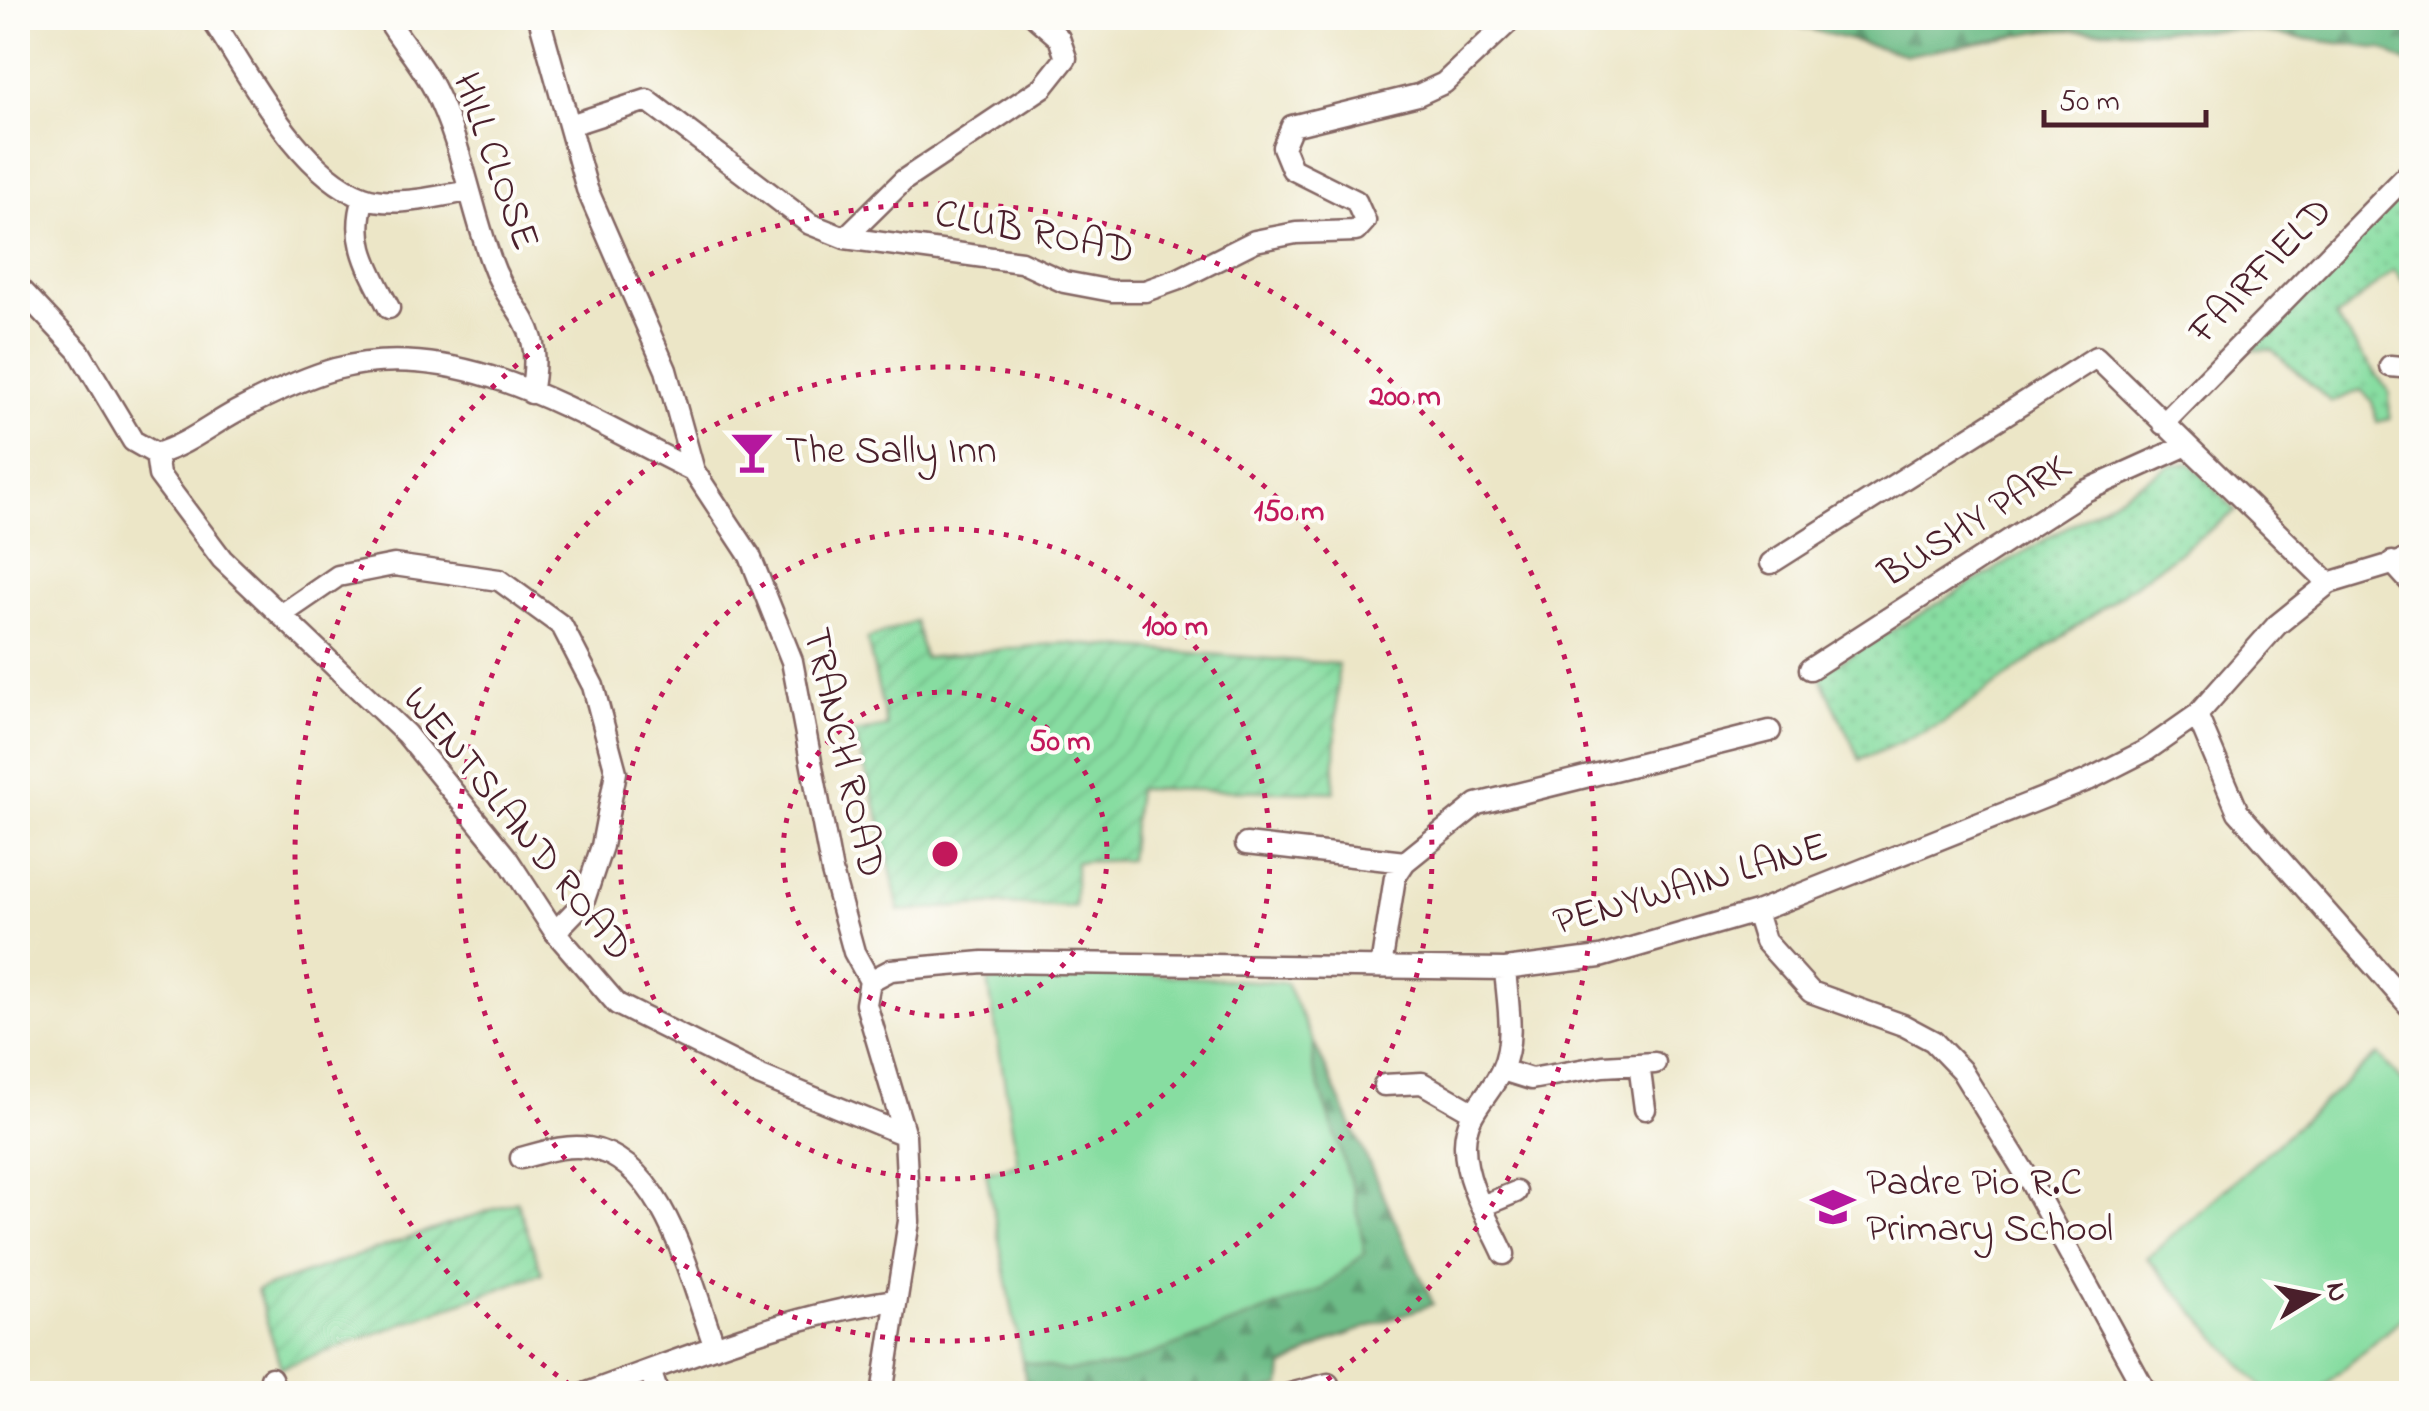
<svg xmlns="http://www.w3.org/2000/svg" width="2429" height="1411" font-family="'Indie Flower',sans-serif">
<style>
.grass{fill:url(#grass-dots);stroke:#687e66;stroke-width:2.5}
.forest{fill:url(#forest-firs);stroke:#5c6e59;stroke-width:2.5}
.park{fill:#87dda1;stroke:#687e66;stroke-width:2.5}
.garden{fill:url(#garden-furrows);stroke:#687e66;stroke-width:2.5}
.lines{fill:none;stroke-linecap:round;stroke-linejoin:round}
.street-casing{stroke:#836562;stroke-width:25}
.street{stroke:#fff;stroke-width:20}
.ring{fill:none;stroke:#c2185b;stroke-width:5;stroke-dasharray:5 10}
.labels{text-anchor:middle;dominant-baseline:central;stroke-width:8;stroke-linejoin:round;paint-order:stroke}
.street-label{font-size:40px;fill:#4a1f2b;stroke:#fdfcf7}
.poi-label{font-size:40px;fill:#4a1f2b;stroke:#fdfcf7;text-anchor:start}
.centre{fill:#c2185b;stroke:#fdfcf7;stroke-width:5}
.ring-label{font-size:30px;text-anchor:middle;font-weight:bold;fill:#c2185b;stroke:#fdfcf7;stroke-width:8;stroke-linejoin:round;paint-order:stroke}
</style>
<defs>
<pattern id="grass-dots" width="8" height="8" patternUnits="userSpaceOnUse" patternTransform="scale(2.5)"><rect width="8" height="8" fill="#87dda1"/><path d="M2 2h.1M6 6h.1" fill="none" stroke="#76bd8b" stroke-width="1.8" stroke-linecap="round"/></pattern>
<pattern id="forest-firs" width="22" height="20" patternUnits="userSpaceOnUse" patternTransform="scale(2.5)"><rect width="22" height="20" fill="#6dbc87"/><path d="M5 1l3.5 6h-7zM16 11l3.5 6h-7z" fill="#5c986f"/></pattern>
<pattern id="garden-furrows" width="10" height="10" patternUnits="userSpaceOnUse" patternTransform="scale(2.5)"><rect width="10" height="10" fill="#87dda1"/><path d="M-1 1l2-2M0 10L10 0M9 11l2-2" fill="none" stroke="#76bd8b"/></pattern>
</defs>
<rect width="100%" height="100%" fill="#fdfcf7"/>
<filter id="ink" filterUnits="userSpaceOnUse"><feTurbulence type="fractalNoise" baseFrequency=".01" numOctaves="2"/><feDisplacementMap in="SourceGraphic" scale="20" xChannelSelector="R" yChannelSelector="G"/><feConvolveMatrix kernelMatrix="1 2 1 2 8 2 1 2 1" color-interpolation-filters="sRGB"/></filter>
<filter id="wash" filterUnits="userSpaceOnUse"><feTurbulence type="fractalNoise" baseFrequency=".0048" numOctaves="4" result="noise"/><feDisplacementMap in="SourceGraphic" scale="40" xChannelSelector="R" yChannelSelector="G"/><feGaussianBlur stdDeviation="2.25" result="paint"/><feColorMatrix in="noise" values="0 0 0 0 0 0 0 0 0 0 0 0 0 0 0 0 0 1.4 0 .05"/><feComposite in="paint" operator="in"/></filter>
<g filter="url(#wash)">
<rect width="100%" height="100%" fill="#ece6c7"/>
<path class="grass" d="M2411,183V292L2394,270L2336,318L2389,392L2390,419L2377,422L2372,402L2361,390L2331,402L2272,350H2252Z
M2190,463L2236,511L1943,723L1860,760L1819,674L2171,465Z"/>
<path class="forest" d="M1767,18H2411V65L2382,49L2240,30H2047L1907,55Z
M1314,1043L1433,1304L1332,1340L1283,1367L1281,1387L1252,1393H1028L1022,1361L1066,1371L1364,1254L1353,1189L1313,1067Z"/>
<path class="park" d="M1129,973L1286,983L1314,1043L1313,1067L1353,1189L1365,1253L1322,1289L1122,1366L1066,1371L1022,1361L986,1172L1018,1164L988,981Z
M2378,1054L2411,1092V1310L2316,1393H2267L2147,1258Z"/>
<path class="garden" d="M915,621L924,658L1062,643L1338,664L1334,792L1137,789L1129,860L1075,862V907L1000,904L899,911L881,823L854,733L887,727L867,639Z
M517,1201L542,1273L281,1368L257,1290Z"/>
</g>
<g filter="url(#ink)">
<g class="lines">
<g class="street-casing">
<path id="street" d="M211,18C248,73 298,173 363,197C394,208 438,196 469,191
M387,18C401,42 421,63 434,89C461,142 470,202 490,258C510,317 546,318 531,393
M539,18L587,189L666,370L694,471L750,556L792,661L832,872L854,952L870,981L866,1004L905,1135L909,1221L882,1394
M570,125L647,100L810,224L845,238L1021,262L1064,282L1112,291H1145L1179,279L1255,241L1296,233L1356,231L1365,221L1356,201L1292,169L1283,147L1292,126L1418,95L1444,83L1513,18
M364,198C350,241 369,269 389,308
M845,238L904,180L1043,87L1066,58L1059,38L1036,18
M18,286L79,351L133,441L156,454C187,445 209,426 237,411C266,396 303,378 335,369C462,335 584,418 694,471
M2390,366L2412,368
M2163,424L2412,170
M156,454L159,475L222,559L406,734L506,857L555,932L617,1004L761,1076L905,1135
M2392,562L2412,584
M1771,563L2096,357L2329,583
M281,615L338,576L394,565L499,580L562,626L593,686L616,772L602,846L583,903L555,932
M1810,669L2085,491L2185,446
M2197,715L2238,812L2412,1009
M1246,844L1405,862
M1756,912L1765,941L1811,992L1903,1025L1933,1041L1961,1070L2031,1183L2147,1394
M1381,967L1395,877L1405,862L1477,804L1770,731
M870,981L891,970L983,962L1505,969L1600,957L1756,912L2088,780L2147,750L2197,715L2277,625L2329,583L2412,558
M1639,1064L1645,1109
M1502,1070L1531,1079L1603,1066L1655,1063
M1384,1085L1422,1083L1471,1111
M521,1158C543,1152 567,1144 589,1148C666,1160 691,1285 715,1347
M1482,1206L1516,1192
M1504,1254C1489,1221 1464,1182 1465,1144C1466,1110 1489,1098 1502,1069C1516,1039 1507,1000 1505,969
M650,1370L658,1394
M271,1378L277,1394
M584,1394C687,1357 787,1315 896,1300
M1290,1394L1328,1384"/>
</g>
<use href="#street" class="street"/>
</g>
</g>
<g class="ring">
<circle cx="945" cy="854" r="162"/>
<circle cx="945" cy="854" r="325"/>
<circle cx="945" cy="854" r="487"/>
<path d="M582 1393A650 650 0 1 1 1308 1393"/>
</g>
<defs>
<g id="bar-bare" transform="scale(3.45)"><path d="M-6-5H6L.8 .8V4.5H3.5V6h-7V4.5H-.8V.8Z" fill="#b5179e" stroke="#fdfcf7" stroke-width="2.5" paint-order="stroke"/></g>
<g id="school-bare" transform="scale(3.45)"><path d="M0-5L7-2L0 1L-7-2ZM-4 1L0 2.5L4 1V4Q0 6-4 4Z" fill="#b5179e" stroke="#fdfcf7" stroke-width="2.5" paint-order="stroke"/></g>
</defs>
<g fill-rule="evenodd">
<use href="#bar-bare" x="752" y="452"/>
<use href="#school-bare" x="1833" y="1207"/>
</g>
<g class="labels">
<g class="street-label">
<text transform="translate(494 162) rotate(70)">HILL CLOSE</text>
<text transform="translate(1034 234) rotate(11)">CLUB ROAD</text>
<text transform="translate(2262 272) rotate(-46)">FAIRFIELD</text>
<text transform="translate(1976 522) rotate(-32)">BUSHY PARK</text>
<text transform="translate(842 753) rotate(77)">TRANCH ROAD</text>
<text transform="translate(516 825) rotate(51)">WENTSLAND ROAD</text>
<text transform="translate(1691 886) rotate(-16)">PENYWAIN LANE</text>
</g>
<g class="poi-label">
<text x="785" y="452">The Sally Inn</text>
<text x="1866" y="1184">Padre Pio R.C<tspan x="1866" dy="46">Primary School</tspan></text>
</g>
</g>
<circle cx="945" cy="854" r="15" class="centre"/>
<g class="ring-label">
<text x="1405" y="405">200 m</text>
<text x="1289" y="520">150 m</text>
<text x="1175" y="635">100 m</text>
<text x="1060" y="750">50 m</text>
</g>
<rect width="2429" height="1411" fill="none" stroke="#fdfcf7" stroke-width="60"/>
<g transform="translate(2314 1296) rotate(80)" stroke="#fdfcf7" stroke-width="8" paint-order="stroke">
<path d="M0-8L18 38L0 25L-18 38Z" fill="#4a1f2b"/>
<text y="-15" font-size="28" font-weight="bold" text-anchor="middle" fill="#4a1f2b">N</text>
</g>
<path d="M2044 110v15h162v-15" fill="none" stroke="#4a1f2b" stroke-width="5"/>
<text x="2059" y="110" font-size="30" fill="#4a1f2b" stroke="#fdfcf7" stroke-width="8" paint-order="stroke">50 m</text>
</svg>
